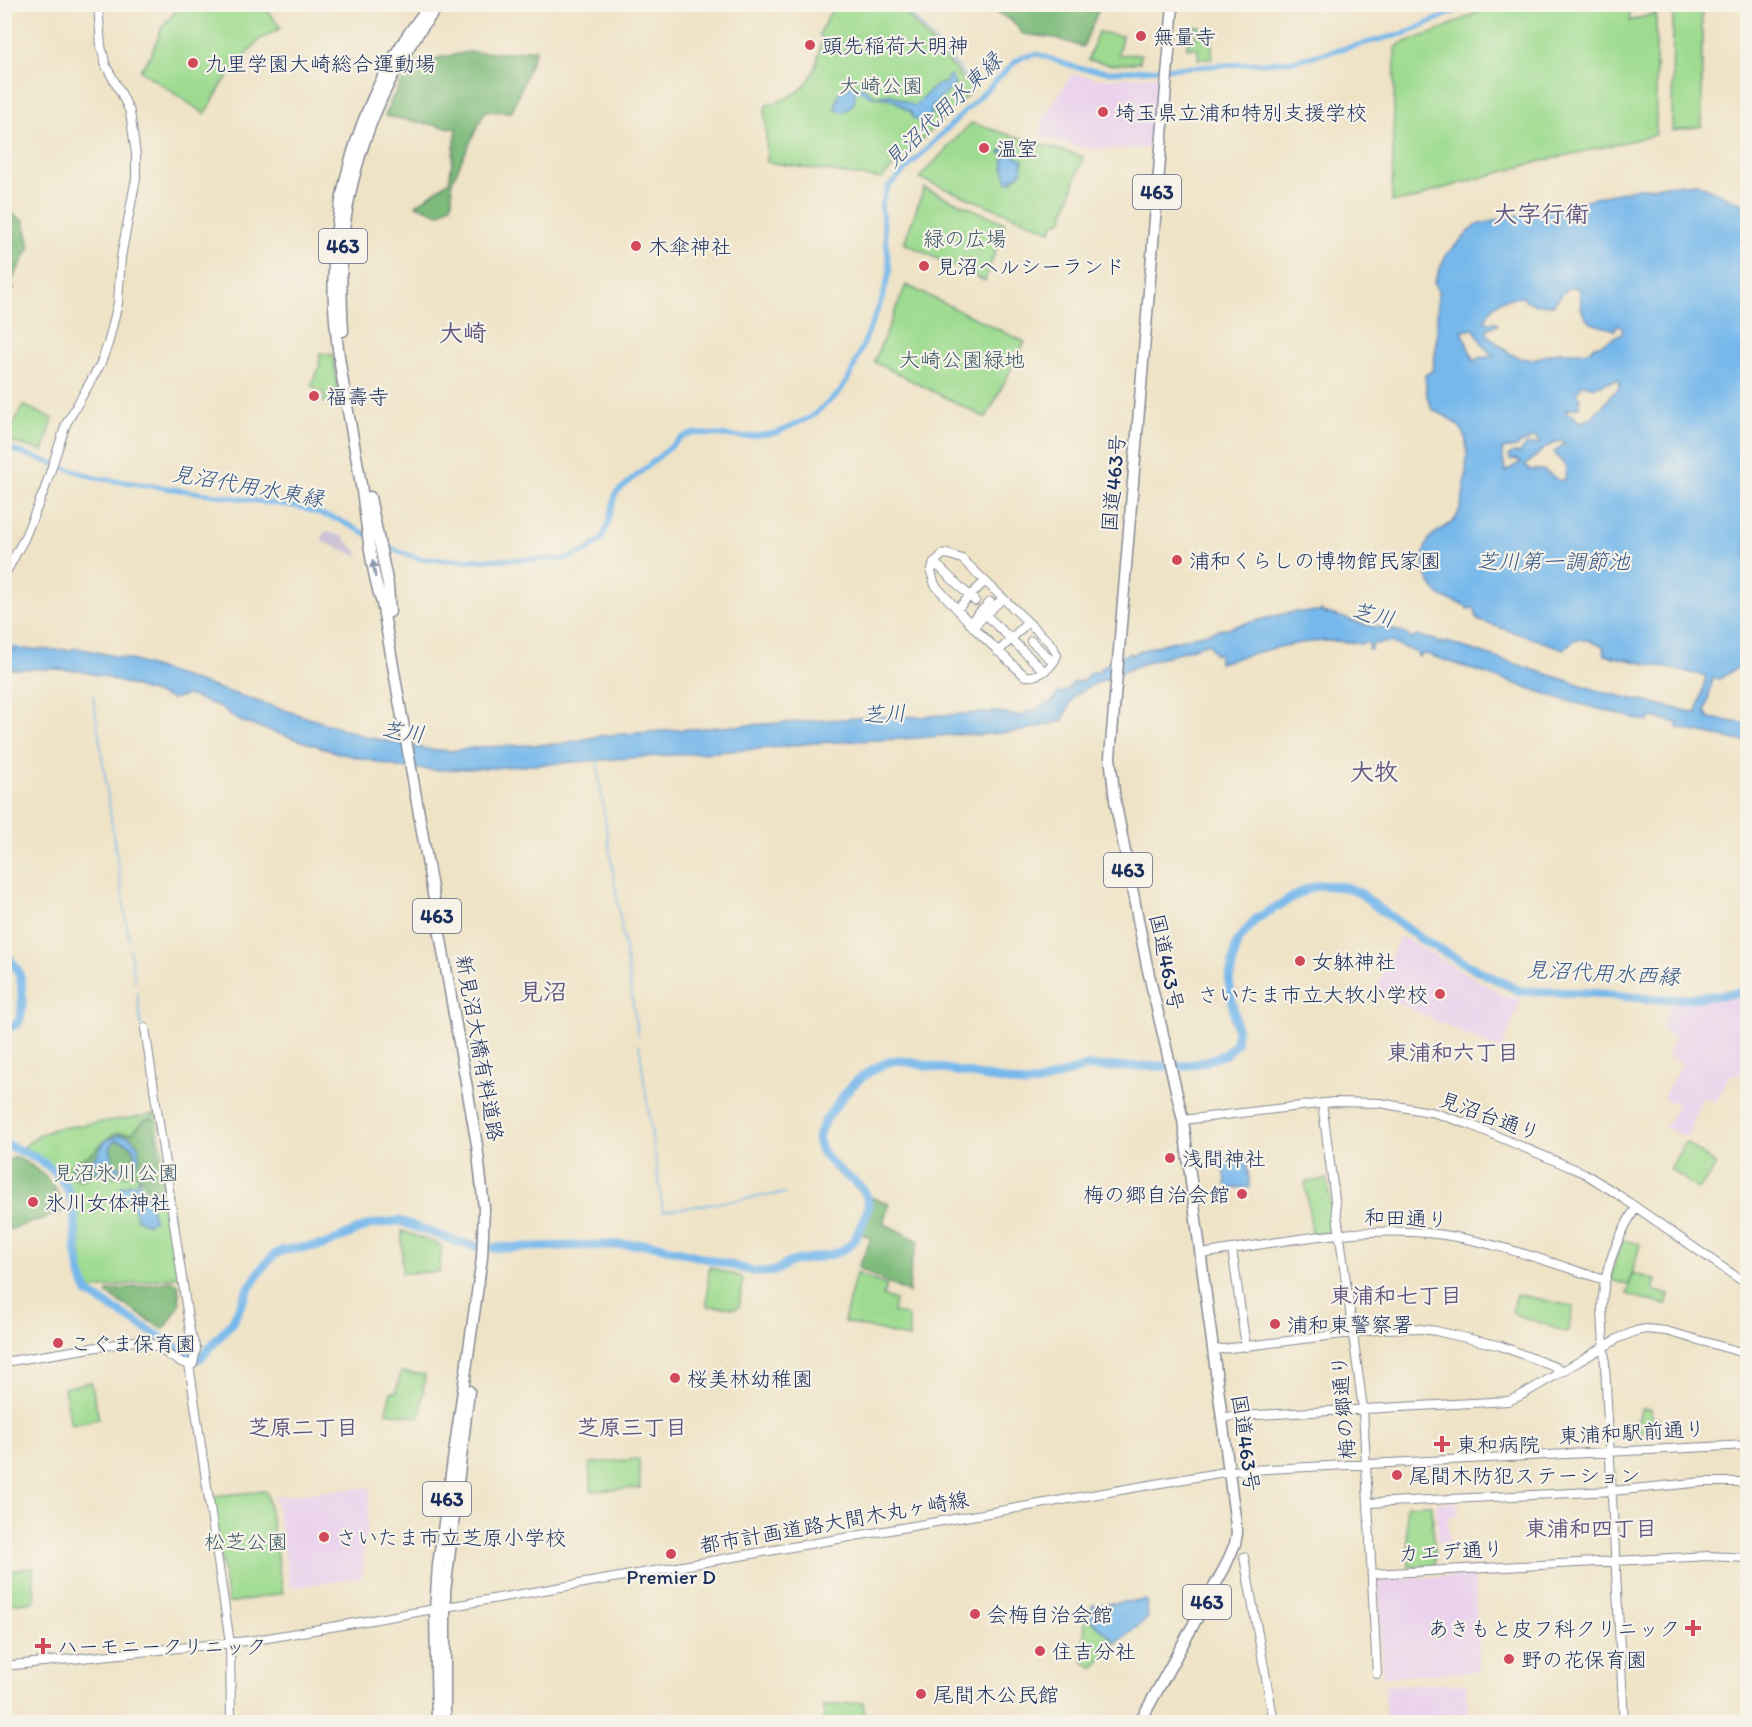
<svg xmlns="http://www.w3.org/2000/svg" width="1752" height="1727" font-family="Itim,'Klee One',sans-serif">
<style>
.built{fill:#ead1ec}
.industrial{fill:#cabfd6}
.green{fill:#9edb90;stroke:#5c8577;stroke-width:1.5}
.forest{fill:#7ebb7a;stroke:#4c756c;stroke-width:1.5}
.water{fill:#76b8eb;stroke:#4874a4;stroke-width:1.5;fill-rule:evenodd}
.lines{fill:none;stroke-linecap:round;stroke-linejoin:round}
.stream{stroke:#76b8eb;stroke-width:1.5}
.canal{stroke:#76b8eb;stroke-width:5}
.river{stroke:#76b8eb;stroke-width:9}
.secondary-casing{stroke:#858992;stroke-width:10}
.highway-casing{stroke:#858992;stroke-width:13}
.secondary{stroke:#fff;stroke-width:8}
.highway{stroke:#fff;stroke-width:10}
.oneway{fill:#8d97ae}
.poi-dot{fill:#d1495b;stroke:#f7f3e8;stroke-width:2}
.labels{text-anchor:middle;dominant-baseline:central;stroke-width:4.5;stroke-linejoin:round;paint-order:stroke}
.shield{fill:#f7f3e8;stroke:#5d6a87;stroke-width:1.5}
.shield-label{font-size:20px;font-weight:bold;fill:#1b2f5e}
.poi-label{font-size:21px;fill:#1b2f5e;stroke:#f7f3e8;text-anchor:start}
.park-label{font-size:21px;fill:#3c5a6a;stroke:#f7f3e8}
.street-label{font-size:21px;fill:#1b2f5e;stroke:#f7f3e8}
.water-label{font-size:22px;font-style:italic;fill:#365888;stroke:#f7f3e8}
.neighbourhood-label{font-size:22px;font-weight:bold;fill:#5f5882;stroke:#f7f3e8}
.quarter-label{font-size:24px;font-weight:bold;fill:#5f5882;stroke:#f7f3e8}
</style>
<rect width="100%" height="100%" fill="#f7f3e8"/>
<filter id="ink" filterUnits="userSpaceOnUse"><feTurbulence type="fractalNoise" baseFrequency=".0167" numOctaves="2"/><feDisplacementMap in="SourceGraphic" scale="12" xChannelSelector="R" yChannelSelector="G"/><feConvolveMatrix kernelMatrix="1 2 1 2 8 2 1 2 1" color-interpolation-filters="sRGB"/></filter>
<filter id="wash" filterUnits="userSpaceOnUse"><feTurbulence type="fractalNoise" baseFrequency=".008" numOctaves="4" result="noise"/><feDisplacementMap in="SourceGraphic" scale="24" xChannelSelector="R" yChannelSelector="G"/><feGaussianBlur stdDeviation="1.35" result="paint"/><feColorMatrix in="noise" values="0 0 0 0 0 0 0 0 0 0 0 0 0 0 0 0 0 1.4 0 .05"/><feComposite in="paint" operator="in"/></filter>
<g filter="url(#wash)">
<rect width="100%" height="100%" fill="#efe3c6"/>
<path class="built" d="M1072,74L1102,79L1160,76L1155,148L1086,149L1041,136L1039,134L1047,113Z
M1400,936L1504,995L1521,999L1501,1051L1375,992Z
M1747,995V1067H1743L1740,1075H1729L1716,1102L1702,1097L1687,1137L1665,1128L1678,1104L1665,1099L1664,1096L1682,1063L1666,1056L1675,1039L1661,1031L1670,1002Z
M371,1487L362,1577L290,1588L275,1496Z
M1456,1502L1458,1504L1459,1515H1448L1449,1542L1438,1543L1436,1506L1437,1503Z
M1474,1575L1480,1671L1383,1677L1378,1580Z
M1466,1684L1468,1722H1386L1384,1685Z"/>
<path class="industrial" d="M325,531L342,536L359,553L358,556L321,541Z"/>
<path class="green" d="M1495,4L1629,5L1630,21L1656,13V135L1538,162L1430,192L1419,198L1392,202L1395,49L1400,44L1435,32Z
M1689,4L1702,5V126L1672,131L1673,8Z
M181,5H263L281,28L259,40L223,83L205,114L140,70L151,55L162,27Z
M834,5H899L973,90L881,179L767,162L765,108L767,105C808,94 816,77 822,37L819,35Z
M1195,26L1212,30V58L1198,59V48H1187V41L1196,40Z
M1098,32L1122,36L1118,55L1141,54L1140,62L1113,65L1088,60Z
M971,123L1083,157L1062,221L1055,222L1051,231L919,178Z
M924,188L1005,223L985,281L904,243Z
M906,285L1025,342L986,418L874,362Z
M320,353L333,355L340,405L331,407L323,401L325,395L311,385L319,368Z
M23,405L53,419L43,451L5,440V425L12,427Z
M156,1114L180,1276L91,1290L84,1277L76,1206L71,1190L62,1173L24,1147L37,1136L54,1129Z
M1687,1143L1717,1165L1700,1188L1698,1189L1670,1169L1684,1144Z
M1327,1179L1334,1229L1332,1232L1312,1234L1305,1182Z
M402,1231L440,1245L442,1247L439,1272L402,1273Z
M1623,1240L1640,1244L1629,1285L1611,1280L1616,1256Z
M709,1267L741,1277L743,1279L739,1306L737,1308L707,1306Z
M856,1273L887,1286L883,1296L895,1300L893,1312L909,1316V1338L844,1322Z
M1633,1273L1656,1280L1653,1290L1669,1295L1666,1305L1650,1301L1651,1299L1649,1301L1627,1294Z
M1516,1294L1572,1306L1573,1307L1568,1331L1566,1332L1512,1313Z
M401,1372L425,1375L420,1416L418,1417L386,1412L391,1392H396Z
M91,1382L99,1419L71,1425L64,1388Z
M1641,1409H1651L1652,1418H1659L1660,1431L1635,1432Z
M638,1459L639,1460L640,1488L592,1491L589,1465L591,1463Z
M265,1491L267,1493L283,1593L230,1603L228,1602L211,1497L213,1496Z
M1429,1504L1432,1505L1435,1566L1409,1567L1406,1507L1407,1505Z
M33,1568L35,1601L9,1604L7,1602L5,1571Z
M1085,1619H1090L1116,1643L1094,1668L1084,1662L1083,1658Z
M863,1702L866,1722H824V1706Z"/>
<path class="forest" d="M1098,5L1099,9L1083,47L1055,38L1023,34L1012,21L985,5Z
M536,49L512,112L485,111L452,181V204L439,214L416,205L449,181L457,129L385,116L392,99L412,63L469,52L505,53Z
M5,210L24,221L30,247L10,284L14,288L5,302Z
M153,1118L165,1202L163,1205L156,1204L144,1180L134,1173L114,1177L96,1173L80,1181C74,1179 75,1181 72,1175C63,1161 83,1160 91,1154C107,1140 107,1131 132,1133L145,1120Z
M13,1157C29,1161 49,1177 57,1192C60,1197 61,1205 62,1211L61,1213L5,1231V1165Z
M871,1197L889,1204L883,1223L919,1241L911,1264L909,1293L858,1268L871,1239L861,1233L869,1216Z
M174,1281L178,1284L180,1305L166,1327L163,1329L107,1294L108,1291Z"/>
<path class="water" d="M950,75L955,85L932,106L931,115L923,122L914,119L910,111C903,109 900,103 893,100C879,94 875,102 859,90L855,93C855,103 853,107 844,112L835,110L838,95L850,85L862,87L875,96L892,95L914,106C925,98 931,84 946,83L948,76Z
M1012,144L1019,146L1015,150L1016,157L1023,160L1021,173L1015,178L1012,177L1013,181L1007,182L1005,171L1003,169L1004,165L1003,160L1008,154L1000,153L1005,146L1009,147Z
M1696,183L1747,206V662L1719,679L1713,678L1705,712L1709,718L1747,724V742L1677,728L1678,723L1651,717L1649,722L1561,699L1426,654H1422L1419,657L1416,652L1390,642L1373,644L1371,650H1369L1370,644L1364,642L1361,644C1314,634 1264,650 1219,663V654L1218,653L1215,655L1209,643L1142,664L1092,685L1074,696L1062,721L1021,731L976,735L960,734L917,738L812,743L769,748L491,768L436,770L403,768L339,753L240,721L220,707L188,695L172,699L106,677L80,671L54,669H5L4,649L70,650L77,648L128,659L367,737L425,749L451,751L480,747L560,744L600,736L676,730L886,716L925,717L926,716L998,712L1019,716L1052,702L1057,694L1067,690L1073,683L1083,681L1090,673L1100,671L1101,667L1108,664L1111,657L1113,659L1131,653L1132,655L1139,651L1163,644L1279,615L1295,612H1320L1321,610L1322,612C1337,615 1352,621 1367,625C1382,628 1401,628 1412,639L1417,636L1436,640L1438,645L1441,641L1444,645L1447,642L1606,693L1697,713L1706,676L1605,655L1604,647L1588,640L1575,639L1564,649L1477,620L1478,617H1476V611L1474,608L1467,609L1466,606C1459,602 1448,601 1441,596C1425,584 1418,555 1430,538C1435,530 1449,528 1455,519C1465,507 1470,449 1464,434C1458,421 1443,415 1432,409L1427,396L1425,375L1432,371L1436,350L1438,291L1434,283L1446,255L1476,225L1639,188ZM1571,287L1579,288C1581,294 1580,301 1581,307C1587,329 1598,323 1615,330L1617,324L1623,328L1622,333L1600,345L1594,346C1591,350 1588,352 1582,352C1573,353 1564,350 1554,353C1539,357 1533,362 1517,357C1507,353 1495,341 1487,334L1488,328L1498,325L1496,322H1486L1485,320C1496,300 1501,298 1524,297L1525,300L1537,305H1553L1565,291ZM1474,329L1485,348L1494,356L1478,358L1474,362L1462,331ZM1618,379L1620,384L1617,391L1610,395L1609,399L1590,419L1579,422L1574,416L1566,413V410L1579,407L1580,398L1577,392L1583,384L1594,387ZM1533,437L1542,443L1526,445L1520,453H1513L1509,455L1510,460L1516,459L1521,462L1505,472L1502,449L1517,447L1519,444L1526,442ZM1562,440L1565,443L1554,452L1566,467L1565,479L1560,481L1543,470H1530L1525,466C1539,454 1543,446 1562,440Z
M120,1135L129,1136L138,1145L139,1158L135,1166L129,1171L107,1168L76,1177L77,1175L109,1163L108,1158L74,1171L73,1169L96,1157L105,1141ZM115,1140C126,1141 135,1145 135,1157L129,1166L121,1168L113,1162L110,1148Z
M1243,1157L1246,1158L1250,1187L1227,1189L1223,1161L1224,1159Z
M139,1177L141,1184L148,1195V1203L151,1205L154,1220L148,1224L137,1219L130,1199L120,1195L121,1186L137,1183Z
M1146,1600L1148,1618L1117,1643L1091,1620L1092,1605Z"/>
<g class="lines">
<path class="stream" d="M902,4L973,85
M979,93L981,95
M4,642L23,650
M93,695L129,940
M598,760V772L638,1036
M130,950L135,983
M137,992L141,1025
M639,1045L663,1211L785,1193"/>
<path class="canal" d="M4,447L96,478L299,507L339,520L368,535
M381,542L399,552L421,559L450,560L565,559L587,551L601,540L607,527L616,493L682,437L694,433L744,437L776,433L811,417L839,393L851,374L882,299L890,271L881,205L888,187L1016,61L1023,57L1037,54L1078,68L1110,72L1293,61L1406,33L1471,4"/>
<path class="river" d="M4,952C9,958 15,965 18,971C23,981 24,1015 18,1023C14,1027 9,1027 4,1028
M4,1144C33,1154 65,1170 72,1202C76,1218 75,1236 77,1253C79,1268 81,1280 88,1293L196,1359L200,1358L205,1353L233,1321L249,1288L265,1264L274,1255L284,1250L324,1245L369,1225L399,1221L458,1242L477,1246
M493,1248L647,1244L659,1246L752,1271C759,1272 768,1273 775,1271C780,1269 785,1264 791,1262C809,1257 837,1258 851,1244C856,1239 859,1230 862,1224C866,1215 870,1207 867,1198C865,1189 857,1184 849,1178C804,1142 814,1135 845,1094C856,1079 880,1062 898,1060L1024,1084L1040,1082L1085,1067L1183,1066L1200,1063L1226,1054L1236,1043L1237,1032L1229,981L1237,942L1256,919L1307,889L1320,885L1345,887L1360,893L1377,907L1420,938L1473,968L1520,991L1591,993L1652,999H1679L1748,992"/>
</g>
</g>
<g filter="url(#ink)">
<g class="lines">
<g class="secondary-casing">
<path id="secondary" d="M947,554L962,559L1052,645L1057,655C1053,668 1038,678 1025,676L976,630L935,585L931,572L934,563L942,555Z
M934,562L975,601
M4,576L24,539L44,491L66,424L100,365L108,344L118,303L121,257L136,178V155L130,112L121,93L106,66L101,46L98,4
M957,609L985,581
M986,615L1044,671
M969,623L990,602
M973,627L1003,598
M1031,641L1053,662
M998,652L1028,622
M1322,1103L1363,1409L1377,1674
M1183,1120L1334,1102L1380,1103L1435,1113L1471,1125L1584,1173L1617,1194L1748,1285
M1232,1249L1246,1347
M1201,1254C1272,1243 1358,1226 1428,1233C1489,1239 1548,1262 1605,1280
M1214,1350L1384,1329L1413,1328L1436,1331L1501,1346L1565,1371
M4,1362L141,1340C160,1343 174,1366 193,1364L196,1348L190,1332L145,1028
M189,1364L230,1643L231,1722
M1223,1417L1508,1401L1520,1396L1619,1338L1636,1331L1646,1329L1666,1331L1748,1354
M1369,1503L1612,1491L1704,1482H1748
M1244,1557L1274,1722
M1372,1574L1708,1556L1748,1558
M4,1666L256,1640L1230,1471L1748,1445
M1624,1722L1602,1309C1603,1272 1616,1239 1636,1207"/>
</g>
<g class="highway-casing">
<path id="highway" d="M431,4C362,87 329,199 334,306C337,362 350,418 359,473C367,515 368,561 382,603L477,1145L484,1208L482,1258L438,1565L435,1610L437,1722
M343,331C341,297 340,263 344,230C354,150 388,67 440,4
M370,497L388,585L390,612
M445,1722V1592L469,1391
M1140,1722L1225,1567L1235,1544L1237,1533L1183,1120L1147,966L1115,800L1110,757L1173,4"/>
</g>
<use href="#secondary" class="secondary"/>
<use href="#highway" class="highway"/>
</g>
<defs><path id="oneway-solid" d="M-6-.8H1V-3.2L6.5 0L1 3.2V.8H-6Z" transform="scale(1.5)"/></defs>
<use class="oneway" href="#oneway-solid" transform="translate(374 569) rotate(-99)"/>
</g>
<g class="poi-dot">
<circle cx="1141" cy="36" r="6"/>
<circle cx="810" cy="45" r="6"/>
<circle cx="193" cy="63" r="6"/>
<circle cx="1103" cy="112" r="6"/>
<circle cx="984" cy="148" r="6"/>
<circle cx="636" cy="246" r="6"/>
<circle cx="924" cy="266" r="6"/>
<circle cx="314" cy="396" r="6"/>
<circle cx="1177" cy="560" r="6"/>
<circle cx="1300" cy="961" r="6"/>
<circle cx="1440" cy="994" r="6"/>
<circle cx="1170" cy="1158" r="6"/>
<circle cx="1242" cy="1194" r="6"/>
<circle cx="33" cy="1202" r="6"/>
<circle cx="1275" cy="1324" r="6"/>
<circle cx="58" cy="1343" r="6"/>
<circle cx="675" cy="1378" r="6"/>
<path d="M1439 1435h6v6h6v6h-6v6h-6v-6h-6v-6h6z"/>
<circle cx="1397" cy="1475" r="6"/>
<circle cx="324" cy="1537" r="6"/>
<circle cx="671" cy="1554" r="6"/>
<circle cx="975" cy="1614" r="6"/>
<path d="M1690 1619h6v6h6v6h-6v6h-6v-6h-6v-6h6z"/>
<path d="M40 1637h6v6h6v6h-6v6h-6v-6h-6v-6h6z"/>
<circle cx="1040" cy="1651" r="6"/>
<circle cx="1509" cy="1659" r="6"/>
<circle cx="921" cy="1694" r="6"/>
</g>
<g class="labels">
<g class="shield">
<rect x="1133" y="175" width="48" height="34" rx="4.5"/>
<rect x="319" y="229" width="48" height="34" rx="4.5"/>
<rect x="1104" y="853" width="48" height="34" rx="4.5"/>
<rect x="413" y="899" width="48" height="34" rx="4.5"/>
<rect x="423" y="1482" width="48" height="34" rx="4.5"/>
<rect x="1183" y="1585" width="48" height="34" rx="4.5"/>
</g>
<g class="shield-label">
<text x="1157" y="192">463</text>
<text x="343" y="246">463</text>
<text x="1128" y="870">463</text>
<text x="437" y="916">463</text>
<text x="447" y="1499">463</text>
<text x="1207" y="1602">463</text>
</g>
<g class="poi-label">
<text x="1153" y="36">無量寺</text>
<text x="822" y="45">頭先稲荷大明神</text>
<text x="205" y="63">九里学園大崎総合運動場</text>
<text x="1115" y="112">埼玉県立浦和特別支援学校</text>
<text x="996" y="148">温室</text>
<text x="648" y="246">木傘神社</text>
<text x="936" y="266">見沼ヘルシーランド</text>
<text x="326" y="396">福壽寺</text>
<text x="1189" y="560">浦和くらしの博物館民家園</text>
<text x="1312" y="961">女躰神社</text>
<text x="1428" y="994" text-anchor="end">さいたま市立大牧小学校</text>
<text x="1182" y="1158">浅間神社</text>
<text x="1230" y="1194" text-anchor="end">梅の郷自治会館</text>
<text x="45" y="1202">氷川女体神社</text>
<text x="1287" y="1324">浦和東警察署</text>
<text x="70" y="1343">こぐま保育園</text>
<text x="687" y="1378">桜美林幼稚園</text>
<text x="1456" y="1444">東和病院</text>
<text x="1409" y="1475">尾間木防犯ステーション</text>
<text x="336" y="1537">さいたま市立芝原小学校</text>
<text x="671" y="1576" text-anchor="middle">Premier D</text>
<text x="987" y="1614">会梅自治会館</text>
<text x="1680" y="1628" text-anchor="end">あきもと皮フ科クリニック</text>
<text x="57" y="1646">ハーモニークリニック</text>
<text x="1052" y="1651">住吉分社</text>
<text x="1521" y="1659">野の花保育園</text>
<text x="933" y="1694">尾間木公民館</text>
</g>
<g class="park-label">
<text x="881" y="85">大崎公園</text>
<text x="965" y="238">緑の広場</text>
<text x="962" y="359">大崎公園緑地</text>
<text x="116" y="1172">見沼氷川公園</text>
<text x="246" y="1541">松芝公園</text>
</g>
<g class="street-label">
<text transform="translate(1113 483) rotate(-85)">国道463号</text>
<text transform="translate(1167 962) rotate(78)">国道463号</text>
<text transform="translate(480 1048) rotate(80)">新見沼大橋有料道路</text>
<text transform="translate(1490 1116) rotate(20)">見沼台通り</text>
<text transform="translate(1406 1218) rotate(2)">和田通り</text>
<text transform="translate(1343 1407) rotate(-95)">梅の郷通り</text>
<text transform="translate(1632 1432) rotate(-3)">東浦和駅前通り</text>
<text transform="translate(1246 1443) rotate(82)">国道463号</text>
<text transform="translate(834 1522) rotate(-10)">都市計画道路大間木丸ヶ崎線</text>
<text transform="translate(1451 1551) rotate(-3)">カエデ通り</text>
</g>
<g class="water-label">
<text transform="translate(943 110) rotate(-44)">見沼代用水東縁</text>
<text transform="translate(248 486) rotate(10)">見沼代用水東縁</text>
<text x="1553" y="561">芝川第一調節池</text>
<text transform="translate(1373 615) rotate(13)">芝川</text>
<text transform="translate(884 714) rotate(-3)">芝川</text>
<text transform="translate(403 732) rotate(7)">芝川</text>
<text transform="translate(1603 973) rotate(3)">見沼代用水西縁</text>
</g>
<g class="neighbourhood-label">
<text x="1453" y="1052">東浦和六丁目</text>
<text x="1396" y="1295">東浦和七丁目</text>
<text x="303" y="1427">芝原二丁目</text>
<text x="632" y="1427">芝原三丁目</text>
<text x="1591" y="1528">東浦和四丁目</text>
</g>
<g class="quarter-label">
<text x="1541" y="213">大字行衛</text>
<text x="463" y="332">大崎</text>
<text x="1374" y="771">大牧</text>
<text x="543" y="991">見沼</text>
</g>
</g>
<rect width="1752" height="1727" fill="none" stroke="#f7f3e8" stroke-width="24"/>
</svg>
